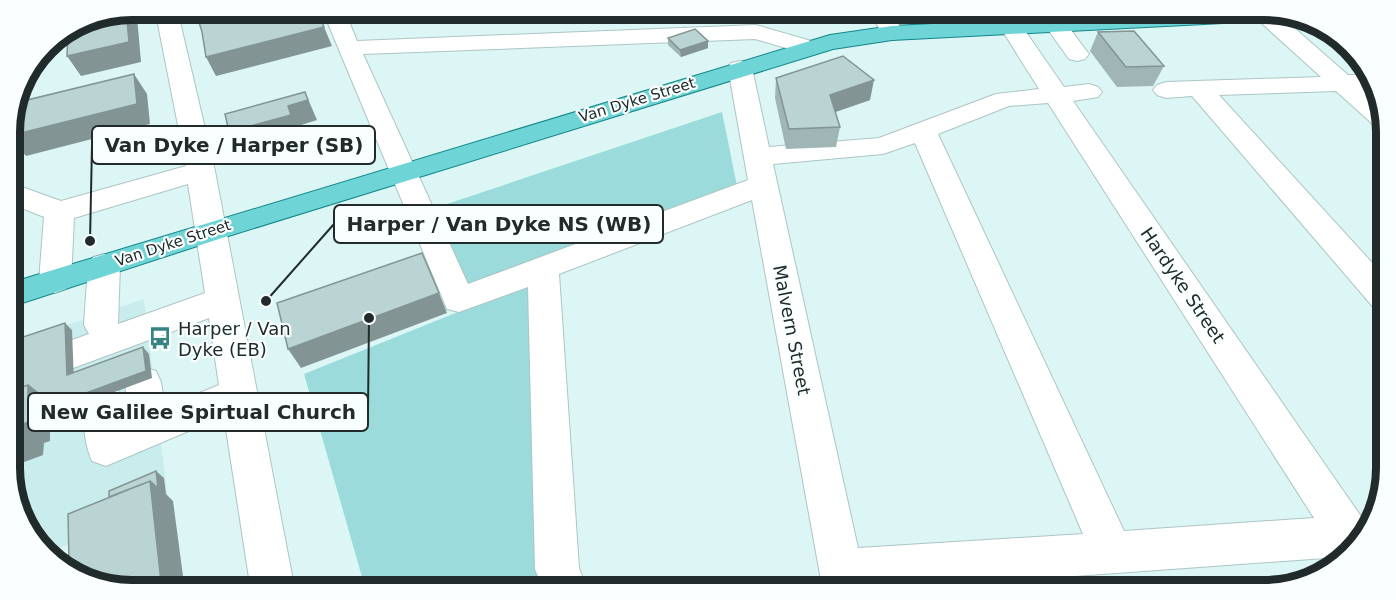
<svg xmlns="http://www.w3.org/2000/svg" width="1396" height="600" font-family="'DejaVu Sans',sans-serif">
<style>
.built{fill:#c9ecec}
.green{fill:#9cdbdb}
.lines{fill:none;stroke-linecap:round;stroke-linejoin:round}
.minor-casing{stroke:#acc5c5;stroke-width:2}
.major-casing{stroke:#148688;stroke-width:2}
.minor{fill:#fff;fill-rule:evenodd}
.major{fill:#6ed4d6;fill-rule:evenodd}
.wall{fill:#a0b5b5}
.shaded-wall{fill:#829494}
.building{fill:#bad3d3;stroke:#829494;stroke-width:1.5}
.labels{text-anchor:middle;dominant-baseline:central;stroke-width:4.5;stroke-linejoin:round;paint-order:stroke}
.far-street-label{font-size:15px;fill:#212b2b;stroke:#f9fffe}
.street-label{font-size:18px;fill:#212b2b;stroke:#f9fffe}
.poi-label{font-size:18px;fill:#212b2b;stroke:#f9fffe;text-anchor:start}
.rim{fill:none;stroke:#212b2b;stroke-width:8}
.leader{fill:none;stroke:#212b2b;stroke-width:2}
.callout-dot{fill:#212b2b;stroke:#f9fffe;stroke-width:2}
.callout{fill:#f9fffe;stroke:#212b2b;stroke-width:2}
.callout-label{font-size:20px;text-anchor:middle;font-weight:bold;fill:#212b2b}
</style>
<rect width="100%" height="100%" fill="#dcf6f6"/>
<path class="built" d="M144,299L168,502L48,553L35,543L11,492L10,344Z"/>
<path class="green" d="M722,112L737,186L460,287L429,210Z
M530,283L554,591H366L304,374Z"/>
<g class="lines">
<g class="minor-casing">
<path id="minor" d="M155,9H177L215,171L295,591H251L224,416L106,466L92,461C83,441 80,406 90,386L103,382L116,386L121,397L123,424L129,422L125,382L130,371L143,367L156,371L161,382L165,407L219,385L209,318L73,368L61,364L55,354L61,344L89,334L84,325L88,265L93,257L104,254L115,257L120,265L118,324L205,293L188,184L74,218L71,281L66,289L55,293L44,289L39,281L44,217L17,206L10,208V188L19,186L61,201L186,166Z
M322,9H344L357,41L756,25L818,43L822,48L818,53L810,55L755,39L363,54L468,284L748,180L728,68L731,63L740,61L749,63L752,68L769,147L879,138L996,94L1039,89L1000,27L1003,22L1011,20L1019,22L1064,87L1089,84L1098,87L1102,92L1098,97L1073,101L1360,515L1374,519L1343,560L1339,557L867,591H823L752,200L559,274L579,568L588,591H544L535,569L528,287L459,312L447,309ZM1048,103L1314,518L1124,531L938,134L1009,106ZM915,143L1083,534L858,548L773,164L883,154Z
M869,9H891L903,33L900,38L892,40L884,38Z
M1258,9L1275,11L1348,75H1369L1375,89L1365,90C1380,103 1386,110 1386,130L1377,128L1336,91L1219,95L1386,278L1387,311L1374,308L1192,96L1166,98L1157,95L1153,90L1157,85L1166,82L1321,77L1257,19L1254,14Z
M1055,17L1063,19L1085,49L1089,54L1085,59L1077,61L1069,59L1044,24L1047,19Z
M25,337L37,341L42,351L37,361L11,370L10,342Z"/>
</g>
<g class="major-casing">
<path id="major" d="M1232,9H1264L1294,15L1284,20L892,40L833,49L222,238L10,307V283L830,35L892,26Z"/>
</g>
<use href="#minor" class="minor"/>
<use href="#major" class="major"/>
</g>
<path class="wall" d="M805,9H863V12L829,13L809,20Z
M1098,32L1164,66L1153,86L1117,87L1090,51Z
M668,38L708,48L681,57L668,45Z
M776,78L870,100L835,112L840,127L836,147L786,149L775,98Z"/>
<path class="shaded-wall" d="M132,9L137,17L141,62L81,76L67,56L126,10Z
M810,9H830L829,13L809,20Z
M324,27L332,46L216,76L206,57Z
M708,41V48L681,57L680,50Z
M134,74L147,94L150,124L26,156L9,136Z
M874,80L870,100L827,115L830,95Z
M305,92L317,120L298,126L301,135L240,152L229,132L288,106Z
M439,293L447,313L301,368L288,349Z
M65,323L72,330L74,382L67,375Z
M143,347L149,354L152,378L56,414L50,409V441L44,443L43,455L11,467V440L21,425L28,385L48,400Z
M156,471L164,478L166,494L173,501L185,591H162L150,481Z"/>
<path class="building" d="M195,9H316L324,27L206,57L202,32Z
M126,10L129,42L67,56L68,29L85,18Z
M695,29L708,41L680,50L668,38Z
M1134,31L1164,66L1126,67L1098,32Z
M843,56L874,80L830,95L840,127L789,129L776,78Z
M134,74L137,104L9,136L11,117L15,103Z
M305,92L308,100L288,106L291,115L229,132L225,114Z
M422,253L439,293L288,349L277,303Z
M65,323L67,375L143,347L146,371L48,407V400L42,403V396L28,385L17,389V339Z
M28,385V422L21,425L20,437L11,440V391Z
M156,471L158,488L150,481L109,497V491Z
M150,481L162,591H132L85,582L63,565L69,562L68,514Z"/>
<defs>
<g id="bus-bare" transform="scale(1.8)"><path d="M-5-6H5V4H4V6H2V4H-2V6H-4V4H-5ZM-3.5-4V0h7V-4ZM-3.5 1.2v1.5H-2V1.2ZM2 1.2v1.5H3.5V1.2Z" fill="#398283" stroke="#f9fffe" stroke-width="2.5" paint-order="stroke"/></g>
</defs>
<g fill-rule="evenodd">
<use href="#bus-bare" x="160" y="338"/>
</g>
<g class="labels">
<g class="far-street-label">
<text transform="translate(637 100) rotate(-17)">Van Dyke Street</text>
<text transform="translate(173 243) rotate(-18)">Van Dyke Street</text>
</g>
<g class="street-label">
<text transform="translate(1183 285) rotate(56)">Hardyke Street</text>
<text transform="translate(792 330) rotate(79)">Malvern Street</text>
</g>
<g class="poi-label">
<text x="178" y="328">Harper / Van<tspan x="178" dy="21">Dyke (EB)</tspan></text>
</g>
</g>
<path d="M0 0H1396V600H0ZM132 20H1264A112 112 0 0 1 1376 132V468A112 112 0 0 1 1264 580H132A112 112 0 0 1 20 468V132A112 112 0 0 1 132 20Z" fill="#f9fffe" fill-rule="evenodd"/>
<path class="rim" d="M132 20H1264A112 112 0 0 1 1376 132V468A112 112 0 0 1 1264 580H132A112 112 0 0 1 20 468V132A112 112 0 0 1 132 20Z"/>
<path class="leader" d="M90 241L92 145M266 301L334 224M369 318L368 412"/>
<g class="callout-dot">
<circle cx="90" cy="241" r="6"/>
<circle cx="266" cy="301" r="6"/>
<circle cx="369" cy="318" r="6"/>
</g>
<g class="callout">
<rect x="92" y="126" width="283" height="38" rx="6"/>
<rect x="334" y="205" width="329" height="38" rx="6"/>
<rect x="28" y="393" width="340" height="38" rx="6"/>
</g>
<g class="callout-label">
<text x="234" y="152">Van Dyke / Harper (SB)</text>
<text x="499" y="231">Harper / Van Dyke NS (WB)</text>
<text x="198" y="419">New Galilee Spirtual Church</text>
</g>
</svg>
